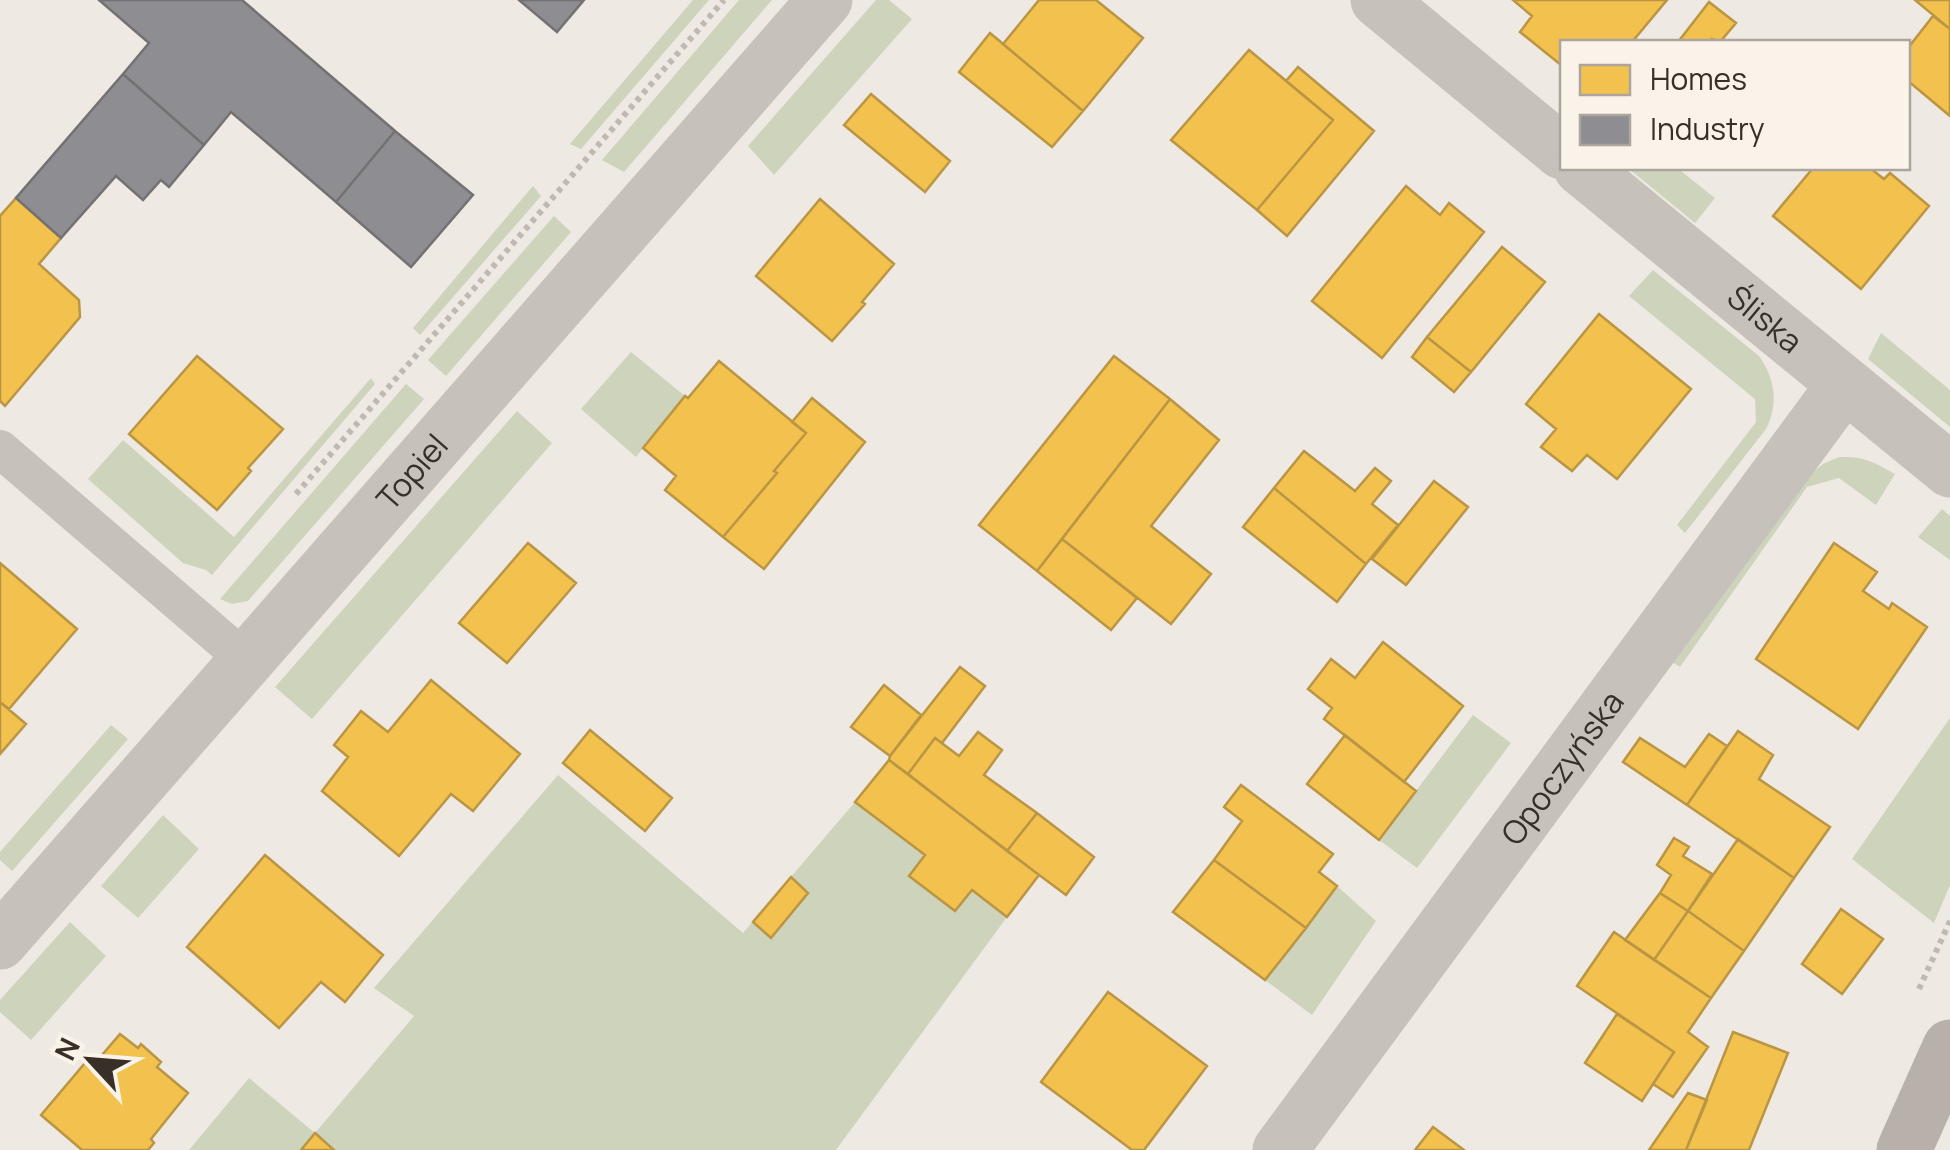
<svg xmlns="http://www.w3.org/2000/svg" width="1950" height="1150" font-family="Manrope,sans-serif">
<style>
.green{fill:#ced4bc}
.homes{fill:#f2c14e;stroke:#ba9543;stroke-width:2.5}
.industry{fill:#8d8d92;stroke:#747172;stroke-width:2.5}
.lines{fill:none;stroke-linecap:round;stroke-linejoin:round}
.path{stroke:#c0b9b3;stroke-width:6;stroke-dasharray:5 5;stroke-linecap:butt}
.lane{stroke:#c7c1bb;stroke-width:38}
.street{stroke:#c7c1bb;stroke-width:55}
.secondary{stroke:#b8b1ab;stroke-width:55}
.labels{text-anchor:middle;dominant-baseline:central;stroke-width:10;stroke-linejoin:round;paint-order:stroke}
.street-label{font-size:32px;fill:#382f29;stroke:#faf3ea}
</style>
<rect width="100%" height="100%" fill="#eee9e2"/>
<path class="green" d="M693,0H709L581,149L570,144Z
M739,0H772L624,172L602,160Z
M876,0H889L912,19L774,175L748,146Z
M1628,168H1677L1715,198L1695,223Z
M533,186L541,196L420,335L413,328Z
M554,216L571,232L446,376L428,360Z
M1653,270L1759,356C1775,378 1779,404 1766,429L1685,533L1677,525L1756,422L1755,399L1629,296Z
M1881,333L1950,390V427L1868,359Z
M631,352L685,396L636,457L581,409Z
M371,378L375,384L212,575L206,570L183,563L88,479L123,440L234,537Z
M406,384L424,399L248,601L232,604L220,599Z
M517,411L552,443L312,719L275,687Z
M1839,457C1864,456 1874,462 1895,474L1876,505L1839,478L1807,487L1680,667L1672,662L1806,478L1823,464Z
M1942,509L1950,516V560L1918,537Z
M1473,715L1511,743L1417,868L1379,840Z
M1950,718V885L1934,923L1852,859Z
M111,725L128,739L12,871L0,860V852Z
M558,775L743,933L855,802L925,855L909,876L956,910L972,890L1007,917L836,1150H334L315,1134L301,1150H189L249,1078L315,1133L414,1016L374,988Z
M163,815L199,849L138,918L101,886Z
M1337,886L1376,921L1312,1015L1265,980Z
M70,922L106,956L31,1040L0,1012V1000Z"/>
<path class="homes" d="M1039,0H1096L1143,38L1083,111L1003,44Z
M1513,0H1667L1632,42H1562L1561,65L1520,32L1532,16Z
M1915,0H1950V29Z
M1709,2L1736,23L1720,42L1712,39L1709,42H1678Z
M1933,16L1950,29V116L1908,81V48Z
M990,33L1083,111L1052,147L959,72Z
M1249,50L1333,120L1257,210L1171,140Z
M1298,67L1374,131L1287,236L1257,210L1333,120L1286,81Z
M871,94L950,161L925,192L844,125Z
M1813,168H1870L1884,179L1890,173L1929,206L1861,289L1773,216Z
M1406,186L1440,215L1449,203L1484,232L1382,358L1312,301Z
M16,198L61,238L39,264L79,300L80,317L5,406L0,401V216Z
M820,199L894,264L862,302L865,304L832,341L756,276Z
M1502,247L1545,282L1471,372L1427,337Z
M1599,314L1691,389L1617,479L1587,455L1572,471L1541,447L1556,429L1526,404Z
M1427,337L1471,372L1454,392L1412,357Z
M197,356L283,429L248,468L251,471L217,510L129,434Z
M1114,356L1170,399L1037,571L979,525Z
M719,361L806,433L774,471L777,473L723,537L665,490L676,476L643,448L685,396L688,398Z
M812,398L865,442L764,569L723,537L777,473L774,471L806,433L792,422Z
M1170,399L1219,440L1151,526L1211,574L1171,624L1062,539Z
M1304,451L1355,491L1375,468L1391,481L1372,504L1398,525L1366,564L1274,488Z
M1434,481L1468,507L1406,585L1372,559Z
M1274,488L1366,564L1337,602L1243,527Z
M1062,539L1137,598L1111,630L1037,571Z
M528,543L576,583L507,663L459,623Z
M1834,543L1877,572L1863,591L1889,609L1892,603L1927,627L1858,729L1756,659Z
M0,563L77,629L9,709L0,702Z
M1383,642L1463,706L1404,782L1324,719L1332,708L1308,689L1331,659L1355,678Z
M960,667L985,686L942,743L935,738L908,774L889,760L890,756Z
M431,680L520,754L473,811L451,794L399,856L322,791L348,757L334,745L361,711L388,732Z
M884,685L921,715L890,756L851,727Z
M0,702L26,724L0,754Z
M590,730L672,798L645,831L563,763Z
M1738,731L1773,755L1759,779L1830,827L1794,878L1687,805Z
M978,732L1002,750L984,775L1037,813L1007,851L908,774L935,738L959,756Z
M1709,734L1727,746L1687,805L1623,762L1640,738L1685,767Z
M1345,735L1416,791L1379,840L1307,784Z
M889,760L1039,875L1007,917L972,890L955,911L909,876L925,855L855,802Z
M1241,785L1333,854L1319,872L1337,886L1306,928L1214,860L1242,821L1224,807Z
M1037,813L1094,857L1066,895L1007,851Z
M1674,838L1689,847L1683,856L1712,874L1688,911L1660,893L1671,875L1657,865Z
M1738,839L1794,878L1744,951L1688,911Z
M265,855L383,955L345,1002L321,982L279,1028L187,947Z
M1214,860L1306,928L1265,980L1173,912Z
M791,877L808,893L771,938L753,922Z
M1660,893L1688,911L1654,960L1625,940Z
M1841,909L1883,939L1842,994L1802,964Z
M1688,911L1744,951L1711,998L1654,960Z
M1614,932L1711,998L1688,1032L1708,1047L1673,1097L1653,1084L1674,1052L1577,986Z
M1108,992L1207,1066L1144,1150H1132L1041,1082Z
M1617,1014L1674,1052L1642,1101L1585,1063Z
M1733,1032L1788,1053L1749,1150H1686Z
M120,1034L138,1048L141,1044L161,1062L157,1067L188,1093L151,1139L154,1143L148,1150H82L41,1115L85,1063L90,1069Z
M1688,1093L1707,1100L1686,1150H1649Z
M1433,1127L1464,1150H1415Z
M315,1133L334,1150H301Z"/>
<path class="industry" d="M99,0H242L395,131L336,202L231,112L204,145L123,74L149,43Z
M519,0H584L557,32Z
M123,74L204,145L169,187L161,180L143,200L116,176L61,238L16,198Z
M395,131L473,195L411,267L336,202Z"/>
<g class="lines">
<path class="path" d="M296,494L724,0
M1919,989L1950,921"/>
<path class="lane" d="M0,449L247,661"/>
<g class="street">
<path d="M1378,0L1562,152"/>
<path id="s1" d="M1581,168L1950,470"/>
<path id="s2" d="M0,942L825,0"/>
<path id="s3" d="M1280,1150L1844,385"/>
</g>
<path class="secondary" d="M1904,1150L1950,1047"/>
</g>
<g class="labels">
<g class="street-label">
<text stroke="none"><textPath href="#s1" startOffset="238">Śliska</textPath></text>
<text stroke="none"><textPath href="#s2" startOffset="625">Topiel</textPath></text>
<text stroke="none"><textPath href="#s3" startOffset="475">Opoczyńska</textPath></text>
</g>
</g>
<rect x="1560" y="40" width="350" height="130" fill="#faf3ea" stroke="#aca59d" stroke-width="2.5"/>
<rect x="1580" y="65" width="50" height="30" fill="#f2c14e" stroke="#aca59d" stroke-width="2.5"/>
<text x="1650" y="90" font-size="30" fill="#382f29">Homes</text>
<rect x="1580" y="115" width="50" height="30" fill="#8d8d92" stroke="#aca59d" stroke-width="2.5"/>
<text x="1650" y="140" font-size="30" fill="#382f29">Industry</text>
<g transform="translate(90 1060) rotate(296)" stroke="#faf3ea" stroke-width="8" paint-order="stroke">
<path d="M0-8L18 38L0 25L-18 38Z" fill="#382f29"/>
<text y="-15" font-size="28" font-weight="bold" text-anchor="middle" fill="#382f29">N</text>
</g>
</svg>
